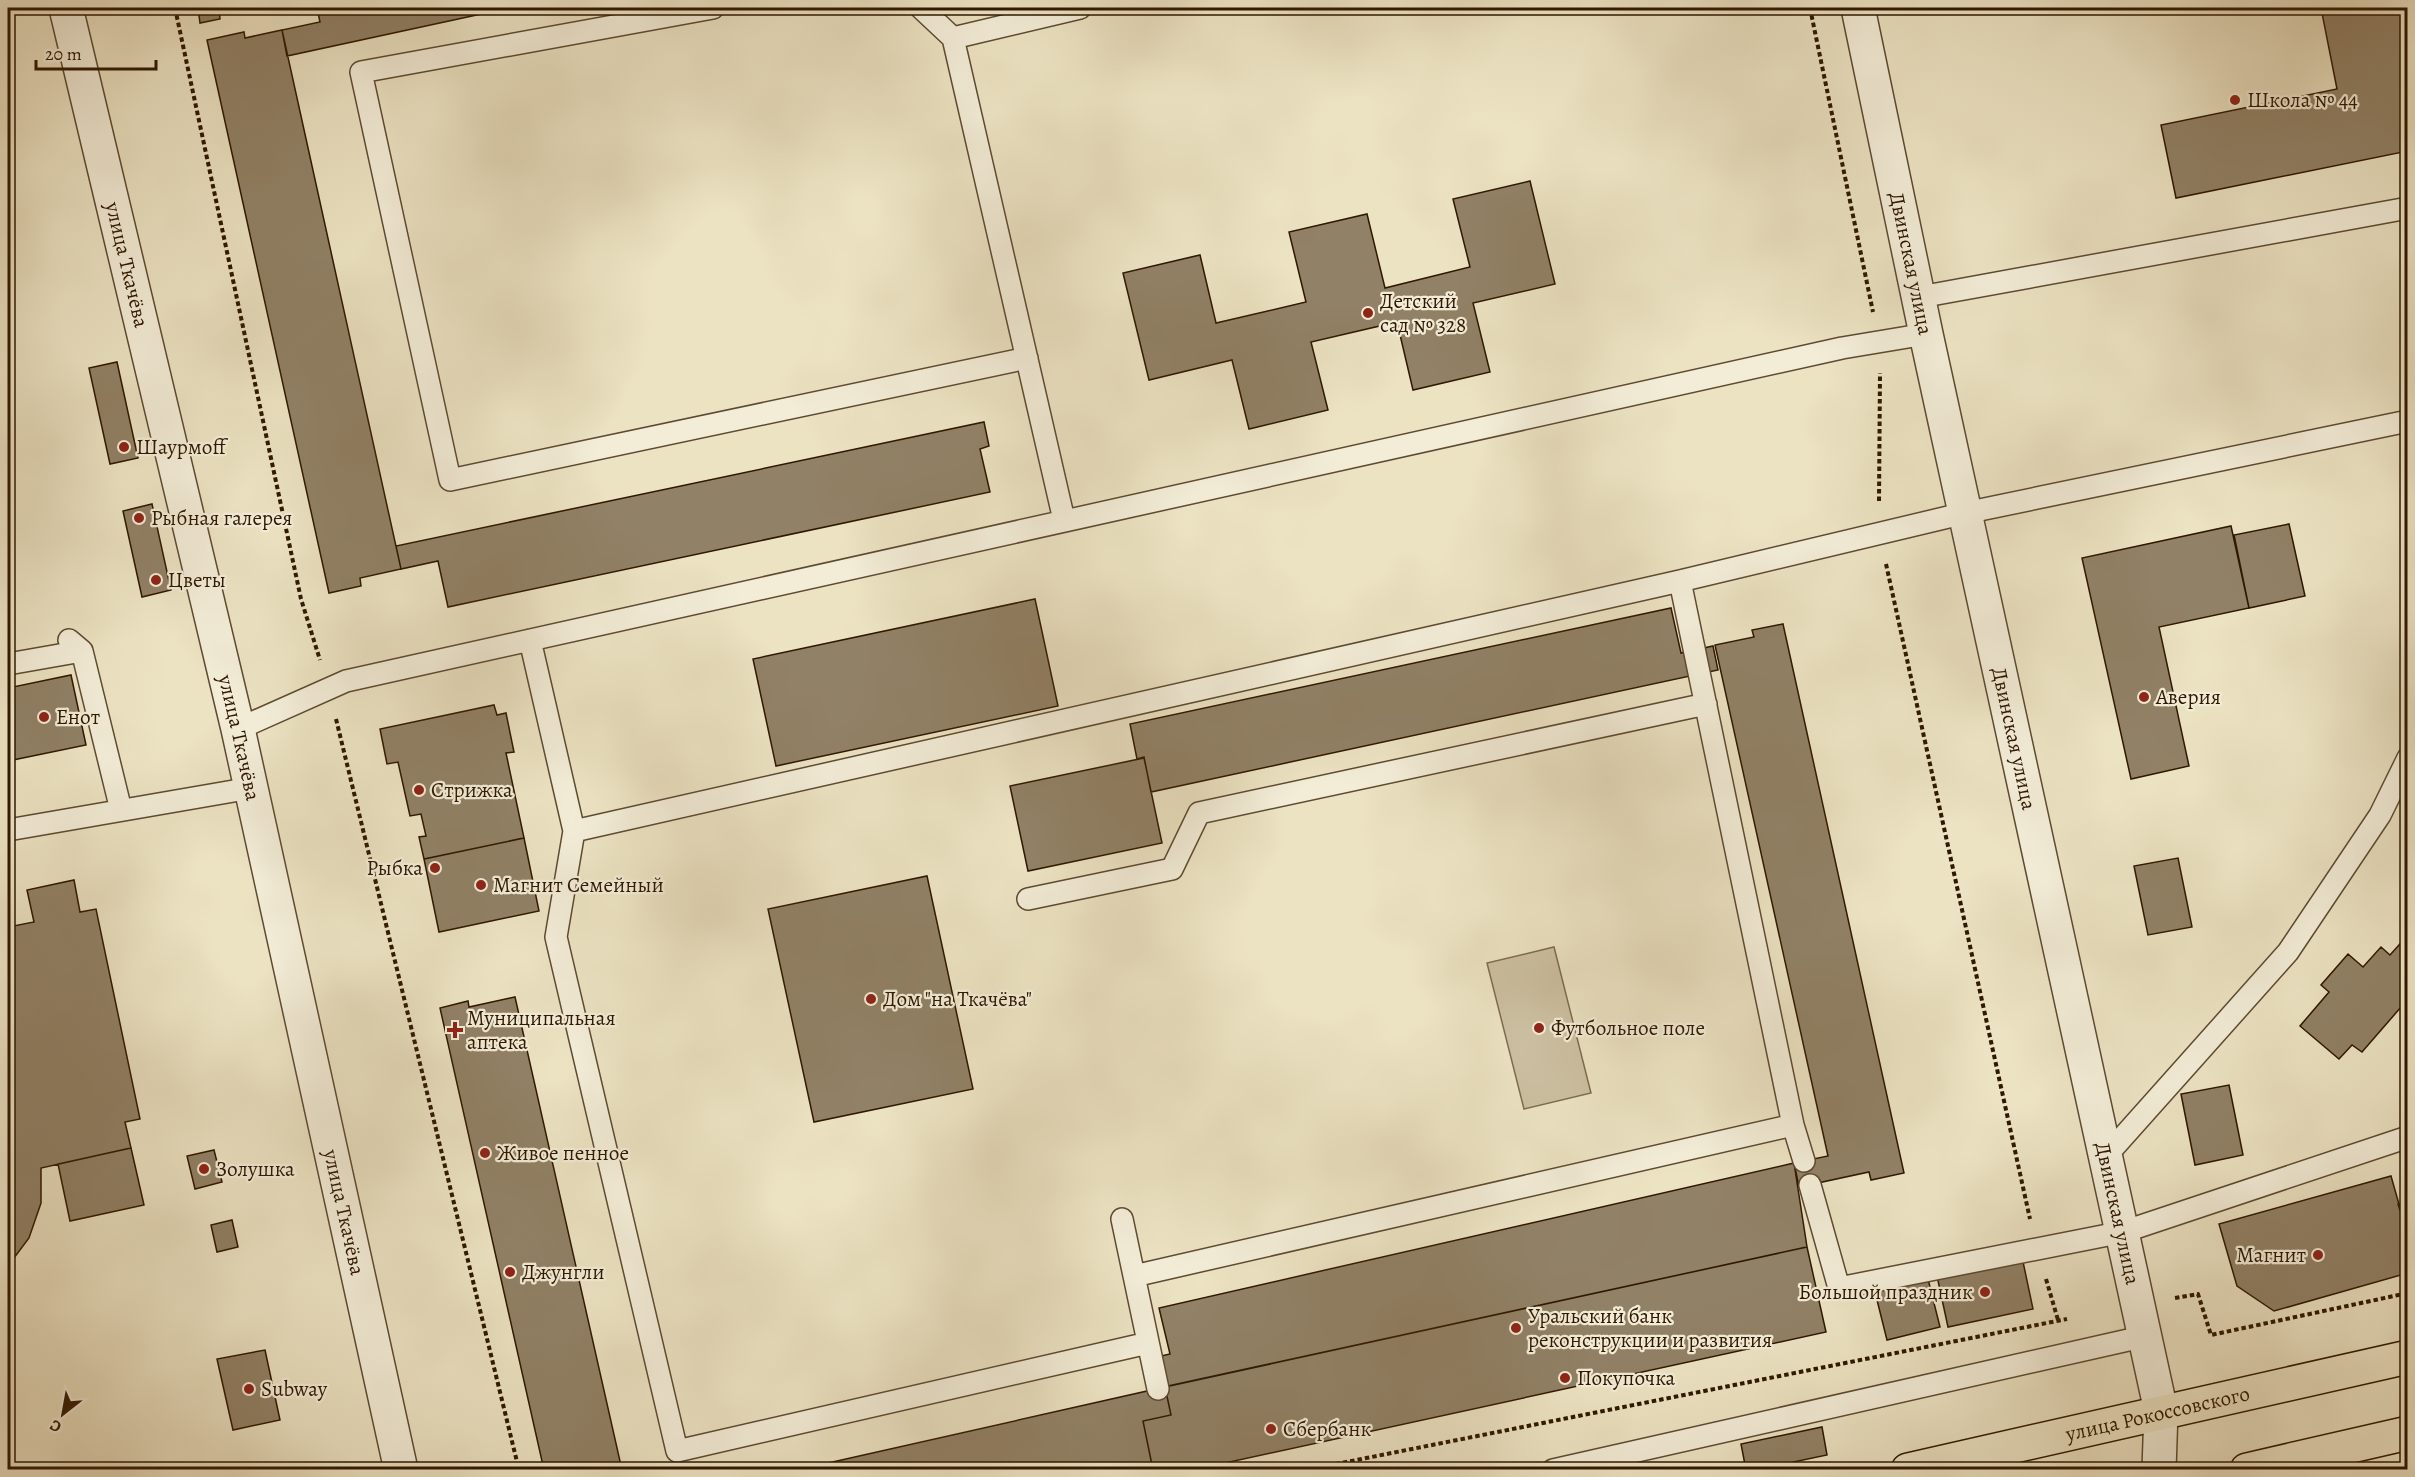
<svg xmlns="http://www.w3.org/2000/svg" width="2415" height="1477" font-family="Alegreya,serif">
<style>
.green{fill:#ccc0a2;stroke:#7e6c52;stroke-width:1.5}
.building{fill:#918166;stroke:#2f1701;stroke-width:1.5}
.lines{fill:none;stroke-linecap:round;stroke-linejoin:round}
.service-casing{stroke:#5e4a32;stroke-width:24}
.minor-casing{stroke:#5e4a32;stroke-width:36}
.trunk-casing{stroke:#2f1701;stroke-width:36}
.path{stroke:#2f1701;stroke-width:4;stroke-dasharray:4.5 3;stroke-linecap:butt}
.service{stroke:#f3edd8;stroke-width:21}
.minor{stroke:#f3edd8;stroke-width:33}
.trunk{stroke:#ece3c3;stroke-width:33}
.poi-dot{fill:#8f2418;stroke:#f3edd8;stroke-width:2}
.labels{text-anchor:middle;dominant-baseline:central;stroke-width:4.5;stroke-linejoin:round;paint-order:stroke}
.poi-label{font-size:21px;fill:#2f1701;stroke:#f3edd8;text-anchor:start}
.street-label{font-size:21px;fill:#2f1701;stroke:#f3edd8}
</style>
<rect width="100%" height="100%" fill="#ece3c3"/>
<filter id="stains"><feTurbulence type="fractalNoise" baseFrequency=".00333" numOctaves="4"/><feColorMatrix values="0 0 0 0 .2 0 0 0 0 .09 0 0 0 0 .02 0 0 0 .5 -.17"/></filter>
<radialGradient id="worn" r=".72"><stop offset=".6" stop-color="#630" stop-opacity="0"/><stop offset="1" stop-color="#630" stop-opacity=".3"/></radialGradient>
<path class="green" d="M1554,947L1591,1093L1524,1109L1487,963Z"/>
<path class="building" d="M198,8H219L220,19L200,23Z
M317,8H509L287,56L282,30L320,22Z
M2321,8H2402L2408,33V151L2176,198L2161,125L2337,89Z
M282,30L401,569L360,578L361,586L329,593L207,40L244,32L245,38Z
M1530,181L1555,284L1473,303L1490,372L1413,390L1397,322L1311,342L1328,410L1249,429L1232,360L1149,380L1123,273L1200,255L1216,323L1306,302L1289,232L1367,214L1385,288L1470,267L1453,199Z
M117,362L138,458L110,464L89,368Z
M984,422L989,446L980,449L990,492L448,607L438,561L401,569L396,546Z
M152,504L171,590L142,597L123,511Z
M2289,524L2305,596L2249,608L2234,535Z
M2231,526L2249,608L2159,627L2189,766L2131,779L2082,558Z
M1035,599L1058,706L776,766L753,659Z
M1671,608L1681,653L1713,646L1718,670L1151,792L1144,757L1137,759L1130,724Z
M1783,624L1904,1173L1871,1180L1869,1172L1799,1187L1794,1163L1828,1156L1715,645L1754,637L1752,630Z
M71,675L86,745L8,761V688Z
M494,705L497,715L506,713L514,752L506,753L524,838L424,859L419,837L426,836L421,814L410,816L398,762L387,764L380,729Z
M1144,758L1162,843L1028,871L1010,786Z
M524,838L539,911L439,932L424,859Z
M2178,858L2192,927L2148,935L2134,866Z
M927,876L973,1089L814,1122L768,909Z
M74,880L80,912L96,909L140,1119L125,1122L131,1148L41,1168V1203L29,1238L8,1266V927L34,922L27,890Z
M2408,935V999L2362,1052L2352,1045L2339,1059L2300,1026L2329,992L2321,985L2348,954L2363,967L2381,947L2390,955Z
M515,997L622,1470H544L440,1008L468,1001L469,1007Z
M2229,1085L2243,1155L2195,1165L2181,1094Z
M131,1148L144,1205L70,1221L58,1164Z
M214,1150L222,1182L195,1189L187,1156Z
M1794,1163L1807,1247L1168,1386L1161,1356L1170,1354L1159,1308Z
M2391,1176L2408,1236V1273L2274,1311L2237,1286L2219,1224Z
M2408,1202V1236L2398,1204Z
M232,1220L238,1247L217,1252L211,1225Z
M1807,1247L1826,1332L1193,1470H1153L1143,1421L1171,1415L1165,1387Z
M2022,1257L2033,1309L1948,1327L1937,1276Z
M1927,1275L1940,1327L1887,1340L1874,1288Z
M265,1350L280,1420L233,1430L217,1359Z
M1165,1387L1171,1415L1143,1421L1153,1470H797Z
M1822,1427L1827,1455L1756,1470H1746L1741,1444Z"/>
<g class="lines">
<g class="service-casing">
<path id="service" d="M713,8L361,72L450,480L1027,358
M921,8L953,38L1064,520
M953,38L1080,8
M1920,297L2408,208
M69,640L82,651L121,810
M530,640L574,831L1680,581L1965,513L2408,421
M8,664L82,651
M238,729L346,681L1842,348L1926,334
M8,830L251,788
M574,831L556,937L677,1451L1148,1343
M1028,899L1172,869L1199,813L1706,704
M1793,1125L1804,1161
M2106,1156L2288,952L2380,815L2408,758
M1810,1185L1839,1288L2123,1232L2408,1137
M1122,1219L1158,1389
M1134,1276L1793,1125L1680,581
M1553,1470L2146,1336"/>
</g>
<g class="minor-casing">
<g id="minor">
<path id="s1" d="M66,8L238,729L401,1470"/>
<path id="s2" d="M1858,8L1926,334L2161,1411L2159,1470"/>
</g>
</g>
<g class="trunk-casing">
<g id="trunk">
<path id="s3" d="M1908,1470L2408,1357"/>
<path d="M2247,1470L2408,1433"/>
</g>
</g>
<path class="path" d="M175,8L301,599L320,660
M1810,8L1873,312
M1879,501L1880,373
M1886,564L2030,1219
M336,719L519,1470
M2046,1279L2058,1320
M2175,1298L2198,1294L2211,1335L2408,1293
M1306,1470L2067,1319"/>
<use href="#service" class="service"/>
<use href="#minor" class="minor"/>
<use href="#trunk" class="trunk"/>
</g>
<g class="poi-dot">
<circle cx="2235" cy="100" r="6"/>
<circle cx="1368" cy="313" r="6"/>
<circle cx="124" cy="447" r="6"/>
<circle cx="139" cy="518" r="6"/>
<circle cx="156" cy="580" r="6"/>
<circle cx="2144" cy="697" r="6"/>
<circle cx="44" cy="717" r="6"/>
<circle cx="419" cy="790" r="6"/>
<circle cx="435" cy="868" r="6"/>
<circle cx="481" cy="885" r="6"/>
<circle cx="871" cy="999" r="6"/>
<circle cx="1539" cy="1028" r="6"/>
<path d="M452 1021h6v6h6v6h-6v6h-6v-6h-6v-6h6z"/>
<circle cx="485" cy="1153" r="6"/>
<circle cx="204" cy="1169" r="6"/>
<circle cx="2318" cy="1255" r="6"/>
<circle cx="510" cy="1272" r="6"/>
<circle cx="1985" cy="1292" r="6"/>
<circle cx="1516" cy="1328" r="6"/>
<circle cx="1565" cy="1378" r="6"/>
<circle cx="249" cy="1389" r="6"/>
<circle cx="1271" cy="1429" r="6"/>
</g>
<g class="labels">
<g class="poi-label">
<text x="2247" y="100">Школа № 44</text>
<text x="1380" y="301">Детский<tspan x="1380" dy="24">сад № 328</tspan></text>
<text x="136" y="447">Шаурмоff</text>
<text x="151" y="518">Рыбная галерея</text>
<text x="168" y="580">Цветы</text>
<text x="2156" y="697">Аверия</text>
<text x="56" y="717">Енот</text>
<text x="431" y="790">Стрижка</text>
<text x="423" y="868" text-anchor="end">Рыбка</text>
<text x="493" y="885">Магнит Семейный</text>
<text x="883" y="999">Дом "на Ткачёва"</text>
<text x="467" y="1018">Муниципальная<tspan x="467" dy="24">аптека</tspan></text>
<text x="1551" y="1028">Футбольное поле</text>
<text x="497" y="1153">Живое пенное</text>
<text x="216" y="1169">Золушка</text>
<text x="2306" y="1255" text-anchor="end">Магнит</text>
<text x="522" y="1272">Джунгли</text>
<text x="1973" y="1292" text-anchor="end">Большой праздник</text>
<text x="1528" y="1316">Уральский банк<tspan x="1528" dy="24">реконструкции и развития</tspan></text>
<text x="1577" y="1378">Покупочка</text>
<text x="261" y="1389">Subway</text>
<text x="1283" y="1429">Сбербанк</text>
</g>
<g class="street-label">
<text stroke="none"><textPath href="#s2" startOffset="261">Двинская улица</textPath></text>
<text stroke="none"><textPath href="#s1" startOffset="264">улица Ткачёва</textPath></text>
<text stroke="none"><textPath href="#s1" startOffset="750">улица Ткачёва</textPath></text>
<text stroke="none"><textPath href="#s2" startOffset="747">Двинская улица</textPath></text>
<text stroke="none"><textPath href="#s1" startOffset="1236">улица Ткачёва</textPath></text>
<text stroke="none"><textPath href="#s2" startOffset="1233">Двинская улица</textPath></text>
<text stroke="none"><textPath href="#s3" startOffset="256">улица Рокоссовского</textPath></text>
</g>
</g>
<rect width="2415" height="1477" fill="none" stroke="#ece3c3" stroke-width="30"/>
<rect x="9" y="9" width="2397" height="1459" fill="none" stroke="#2f1701" stroke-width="3"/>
<rect x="15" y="15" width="2385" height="1447" fill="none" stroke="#2f1701" stroke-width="1.5"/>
<g transform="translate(63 1414) rotate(211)" stroke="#f3edd8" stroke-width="4.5" paint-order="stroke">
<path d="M0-4.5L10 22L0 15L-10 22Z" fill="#2f1701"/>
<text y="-9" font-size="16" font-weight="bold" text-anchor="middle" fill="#2f1701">С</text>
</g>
<path d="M36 60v9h120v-9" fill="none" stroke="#2f1701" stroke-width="3"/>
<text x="45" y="60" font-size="18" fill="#2f1701" stroke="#f3edd8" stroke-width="4.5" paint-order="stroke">20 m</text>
<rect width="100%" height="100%" filter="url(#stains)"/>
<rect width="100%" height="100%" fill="url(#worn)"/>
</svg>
